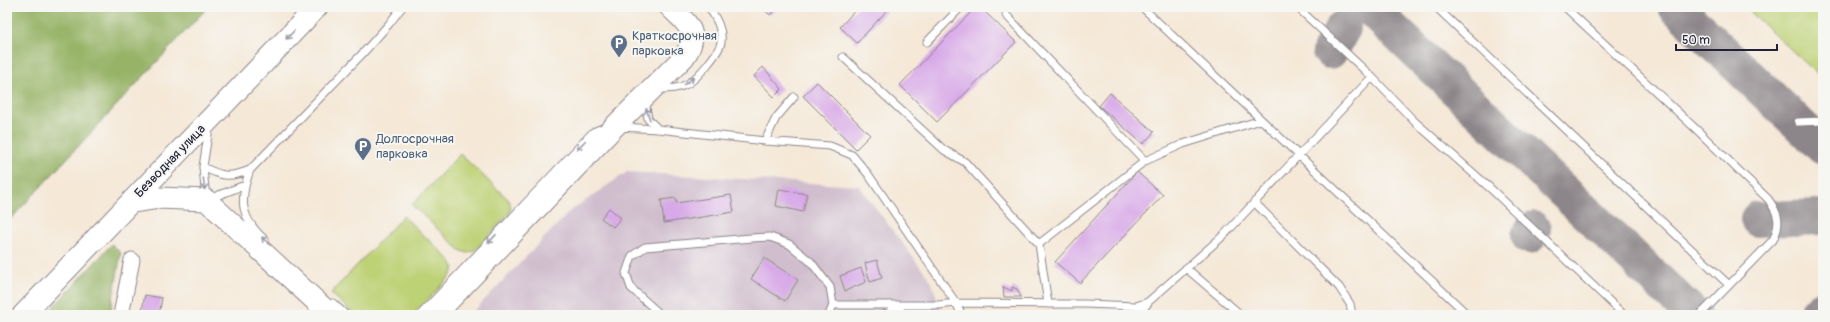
<svg xmlns="http://www.w3.org/2000/svg" width="1830" height="322" font-family="Pangolin,sans-serif">
<style>
.industrial{fill:#d0bdcd}
.green{fill:#bdd174;stroke:#707a58}
.forest{fill:#96b366;stroke:#5c6a50}
.lines{fill:none;stroke-linecap:round;stroke-linejoin:round}
.taxiway{stroke:#8c8589;stroke-width:36}
.building{fill:#d8a9e8}
.lane-casing{stroke:#8c8589;stroke-width:9}
.street-casing{stroke:#8c8589;stroke-width:17}
.secondary-casing{stroke:#8c8589;stroke-width:23}
.lane{stroke:#fff;stroke-width:7}
.street{stroke:#fff;stroke-width:15}
.secondary{stroke:#fff;stroke-width:21}
.oneway{stroke:#9c9ca7}
.labels{text-anchor:middle;dominant-baseline:central;stroke-width:4;stroke-linejoin:round;paint-order:stroke}
.service-label{font-size:13px;fill:#4e5e75;stroke:#f6f6f2;text-anchor:start}
.street-label{font-size:13px;fill:#22223b;stroke:#f6f6f2}
</style>
<rect width="100%" height="100%" fill="#f6f6f2"/>
<filter id="ink" filterUnits="userSpaceOnUse"><feTurbulence type="fractalNoise" baseFrequency=".025" numOctaves="2"/><feDisplacementMap in="SourceGraphic" scale="8" xChannelSelector="R" yChannelSelector="G"/><feConvolveMatrix kernelMatrix="1 2 1 2 8 2 1 2 1" color-interpolation-filters="sRGB"/></filter>
<filter id="wash" filterUnits="userSpaceOnUse"><feTurbulence type="fractalNoise" baseFrequency=".012" numOctaves="4" result="noise"/><feDisplacementMap in="SourceGraphic" scale="16" xChannelSelector="R" yChannelSelector="G"/><feGaussianBlur stdDeviation="0.9" result="paint"/><feColorMatrix in="noise" values="0 0 0 0 0 0 0 0 0 0 0 0 0 0 0 0 0 1.4 0 .05"/><feComposite in="paint" operator="in"/></filter>
<g filter="url(#wash)">
<rect width="100%" height="100%" fill="#f5e8d7"/>
<path class="industrial" d="M627,172L859,186L931,281L943,315H470L570,211Z"/>
<path class="green" d="M1745,7H1823V79Z
M460,154L509,200L511,208L509,214L475,250L468,253L461,251L412,205Z
M403,216L451,261L454,267L452,274L414,315H355L331,293Z"/>
<path class="forest" d="M7,7H208L7,223Z
M112,244L121,253L110,315H46Z"/>
<g class="lines">
<path class="taxiway" d="M1369,7L1694,315
M1676,7L1823,147
M1330,51L1343,28
M1758,219L1823,217
M1529,236L1533,229
M1816,315L1823,308"/>
</g>
<g id="blocks">
<path class="building" d="M761,7H778L770,15Z
M858,7H890L857,43L840,27Z
M976,7H980L1016,42L937,122L900,85Z
M763,67L782,89L774,97L754,76Z
M817,82L870,135L856,149L803,96Z
M1110,93L1154,132L1143,144L1099,106Z
M1137,172L1163,195L1080,283L1055,262Z
M779,189L807,194L803,212L776,206Z
M731,195L734,212L664,223L661,200L676,198V203Z
M609,208L621,218L613,227L601,218Z
M764,258L798,280L785,301L751,279Z
M877,260L882,278L870,282L865,263Z
M861,268L866,282L845,291L840,276Z
M1003,287L1012,291V287L1017,289L1021,297H1004Z
M145,295L162,298L159,315H141Z"/>
</g>
</g>
<g filter="url(#ink)">
<use href="#blocks" fill-opacity="0" stroke="#8c8589" stroke-width="1"/>
<g class="lines">
<g class="lane-casing">
<path id="lane" d="M1142,7L1468,315
M1297,7L1372,77L1414,121L1490,188L1624,315
M1436,7L1729,285
M1565,7L1697,130L1768,199C1779,214 1781,223 1773,240L1700,315
M1006,15L1145,161
M927,42L961,7
M843,57L944,150L965,162L1039,244L1048,304
M659,89C669,89 679,89 689,83C698,77 720,52 721,42C723,29 715,17 709,7
M645,101L648,119L658,129
M1798,122L1823,121
M619,127L658,129L765,141L830,146L852,155L868,174L956,303L962,315
M209,128L203,167L206,200L245,185
M765,141L776,118L794,97
M203,167C223,177 229,178 250,170
M1254,202L1339,287L1350,304L1352,315
M265,240C240,218 239,200 250,170L364,52L389,24L402,7
M1039,244L1145,161L1183,144L1261,120
M1186,268L1241,315
M333,303L346,315
M833,305H938L956,303L1085,304L1136,306L1148,302L1224,235L1372,77
M420,315L593,132L605,127
M661,315L631,288L626,273L632,256L645,247L751,238L770,237L789,244L811,262L830,287L833,305L829,315
M884,315L902,306
M1138,315L1148,303"/>
</g>
<g class="street-casing">
<path id="street" d="M121,315L132,260"/>
</g>
<g class="secondary-casing">
<path id="secondary" d="M132,202L159,198L206,200L331,315
M23,315L317,7
M435,315L614,127L684,57C701,33 688,24 670,7"/>
</g>
<use href="#lane" class="lane"/>
<use href="#street" class="street"/>
<use href="#secondary" class="secondary"/>
</g>
<defs><path id="oneway-shaft" d="M-6 0H5M1.5-3L5.5 0L1.5 3" fill="none" stroke-width="1.6" stroke-linecap="round" stroke-linejoin="round"/></defs>
<g class="oneway">
<use href="#oneway-shaft" transform="translate(290 35) rotate(134)"/>
<use href="#oneway-shaft" transform="translate(689 81) rotate(-36)"/>
<use href="#oneway-shaft" transform="translate(648 114) rotate(-108)"/>
<use href="#oneway-shaft" transform="translate(581 145) rotate(134)"/>
<use href="#oneway-shaft" transform="translate(204 184) rotate(84)"/>
<use href="#oneway-shaft" transform="translate(492 239) rotate(133)"/>
<use href="#oneway-shaft" transform="translate(266 241) rotate(-137)"/>
</g>
</g>
<defs>
<g id="parking-pin" transform="scale(0.9)"><path d="M0 17L-7.5 6A9.5 9.5 0 1 1 7.5 6Z" fill="#5c6f8a" stroke="#f6f6f2"/><path d="M-3.5-5.5H1a3.5 3.5 0 0 1 0 7H-1V5.5H-3.5ZM-1-3.4V-.6H.8a1.4 1.4 0 0 0 0-2.8Z" fill="#fff"/></g>
</defs>
<g fill-rule="evenodd">
<use href="#parking-pin" x="619" y="43"/>
<use href="#parking-pin" x="363" y="146"/>
</g>
<g class="labels">
<g class="service-label">
<text x="632" y="36">Краткосрочная<tspan x="632" dy="15">парковка</tspan></text>
<text x="376" y="139">Долгосрочная<tspan x="376" dy="15">парковка</tspan></text>
</g>
<g class="street-label">
<text transform="translate(170 161) rotate(-46)">Безводная улица</text>
</g>
</g>
<rect width="1830" height="322" fill="none" stroke="#f6f6f2" stroke-width="24"/>
<path d="M1676 44v6h101v-6" fill="none" stroke="#22223b" stroke-width="2"/>
<text x="1682" y="44" font-size="12" fill="#22223b" stroke="#f6f6f2" stroke-width="3" paint-order="stroke">50 m</text>
</svg>
